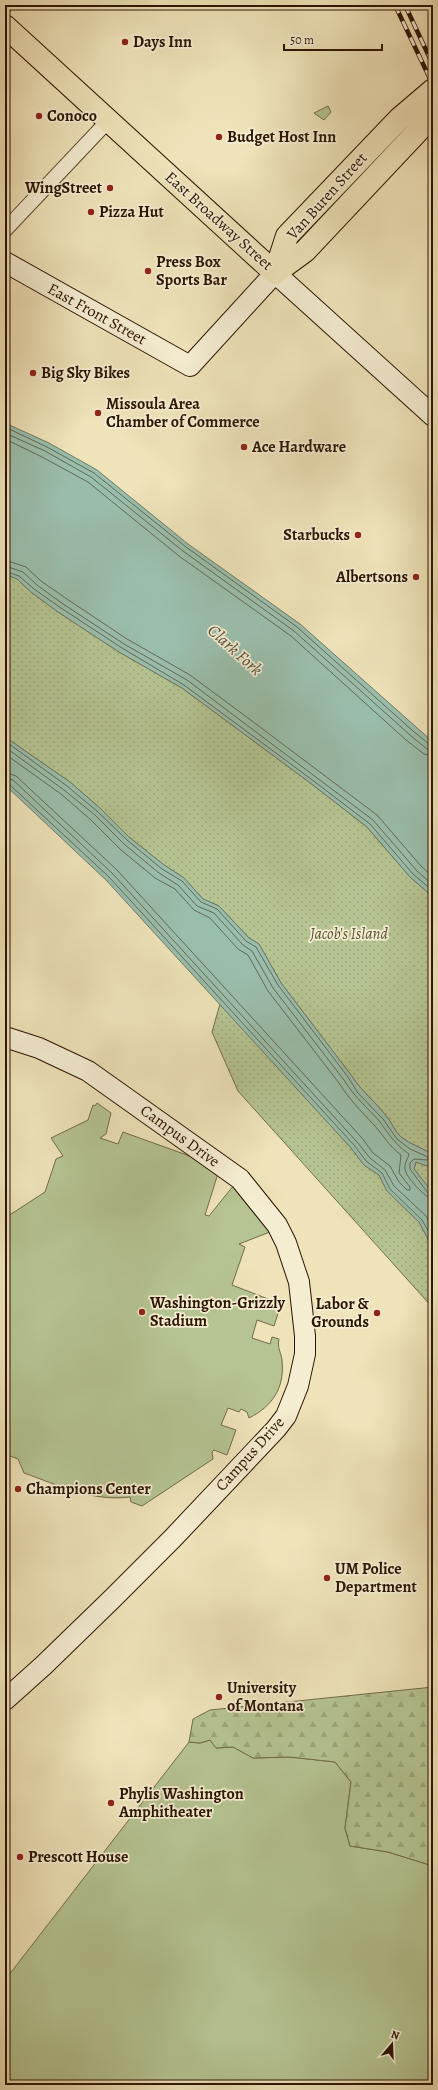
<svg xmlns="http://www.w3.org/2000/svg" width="438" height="2090" font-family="Alegreya,serif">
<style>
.grass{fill:#b5c492;stroke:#706c49}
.forest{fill:url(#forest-firs);stroke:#706c49}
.park{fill:url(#park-dots);stroke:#706c49}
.water{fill:#9abeac;stroke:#6e7a67}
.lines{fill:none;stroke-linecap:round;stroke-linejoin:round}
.shore{stroke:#626956;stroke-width:1}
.stream{stroke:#6e7a67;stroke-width:4}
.street-casing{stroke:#5c482e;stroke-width:16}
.secondary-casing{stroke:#2b1400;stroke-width:22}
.highway-casing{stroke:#2b1400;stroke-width:24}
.street{stroke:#f5edd2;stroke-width:14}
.secondary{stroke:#f5edd2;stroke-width:20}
.highway{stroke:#efe3b9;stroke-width:22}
.rail-casing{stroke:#2b1400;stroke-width:4.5}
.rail{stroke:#f5edd2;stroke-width:3;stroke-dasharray:9;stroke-linecap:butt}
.poi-dot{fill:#8f2418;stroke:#f5edd2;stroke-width:1.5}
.labels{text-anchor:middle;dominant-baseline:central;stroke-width:3.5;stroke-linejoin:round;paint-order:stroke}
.poi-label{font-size:16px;font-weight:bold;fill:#2b1400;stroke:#f5edd2;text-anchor:start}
.street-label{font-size:16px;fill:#2b1400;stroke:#f5edd2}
.park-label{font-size:16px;font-style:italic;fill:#5b5233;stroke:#f5edd2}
.water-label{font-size:17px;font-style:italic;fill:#52503c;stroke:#f5edd2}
</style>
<defs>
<pattern id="forest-firs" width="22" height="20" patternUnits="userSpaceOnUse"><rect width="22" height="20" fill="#b5c492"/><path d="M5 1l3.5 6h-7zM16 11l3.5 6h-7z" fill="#9ca87c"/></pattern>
<pattern id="park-dots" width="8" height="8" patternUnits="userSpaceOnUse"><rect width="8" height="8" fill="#b5c492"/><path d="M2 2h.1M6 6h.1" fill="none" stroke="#9ca87c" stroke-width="1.8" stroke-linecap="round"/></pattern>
</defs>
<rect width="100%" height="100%" fill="#efe3b9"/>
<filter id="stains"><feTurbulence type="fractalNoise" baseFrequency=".005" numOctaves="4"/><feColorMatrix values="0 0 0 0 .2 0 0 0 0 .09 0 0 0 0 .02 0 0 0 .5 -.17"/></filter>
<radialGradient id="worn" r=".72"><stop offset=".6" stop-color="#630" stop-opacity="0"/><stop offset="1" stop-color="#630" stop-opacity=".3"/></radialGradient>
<path class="grass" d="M328,106L331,112L324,120L314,113Z
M97,1103L111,1113L106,1134L100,1138L118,1144L123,1132L220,1167L205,1215L209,1216L238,1180L270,1232L239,1244L245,1247L232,1285L281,1304L274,1326L257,1320L252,1338L270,1344L272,1337L279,1339C277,1348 281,1352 282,1360C285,1387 273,1406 249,1418L247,1412L241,1409L239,1412L228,1408L221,1425L236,1430L227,1455L214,1450L212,1452L213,1459L142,1506L131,1502L130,1497C92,1502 58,1485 24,1473L18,1459L5,1454V1218L45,1192L56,1159L63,1156L51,1138L88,1120L93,1105L95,1106Z
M210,1740L216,1748L233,1747L253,1758L290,1757L335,1762L351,1782L345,1828L350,1846L388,1852L433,1866V2085H5V1980L189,1742L200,1743Z"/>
<path class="forest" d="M433,1687V1866L388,1852L350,1846L345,1828L351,1782L335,1762L290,1757L253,1758L233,1747L216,1748L210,1740L200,1743L189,1742L193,1719L210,1710Z"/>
<path class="park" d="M5,574L17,579L31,592L58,612L119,652L182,688L313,785L367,827L410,877L433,897V1155C423,1148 411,1145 401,1137C395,1132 392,1123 387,1117C375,1101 362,1092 351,1075L281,983L259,944L249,938L219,906L203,899L184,878L164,865L129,837L101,809L70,782L5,737Z
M220,1004L351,1148L364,1165L379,1175L387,1191L419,1222L430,1243L433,1248V1308L238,1091L212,1032Z
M416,1162L433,1168V1193L414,1169Z"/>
<path class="water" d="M5,423L49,443L97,470L188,544L300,624L433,742V897L410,877L367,827L313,785L182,688L119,652L58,612L31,592L17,579L5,574Z
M5,737L70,782L101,809L129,837L164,865L184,878L203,899L219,906L249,938L259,944L281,983L351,1075C362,1092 375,1101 387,1117C392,1123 395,1132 401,1137C411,1145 423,1148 433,1155V1168L416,1162L414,1169L433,1193V1248L419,1222L387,1191L379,1175L364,1165L351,1148L106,880L5,785Z"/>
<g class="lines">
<path class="shore" d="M5,427L47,447L94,473L186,547L297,627L413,731L429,744L433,745
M5,433L45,451L91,477L183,551L294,631L410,735L427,749L433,750
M5,439L42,457L88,482L179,556L291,636L406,740L424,754L433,756
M5,560L26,567L41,581L67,599L127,639L190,675L252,721L377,815L421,866L433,877
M5,566L23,572L37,585L63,604L124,644L187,680L248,726L373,820L417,871L433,885
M5,571L19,576L34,589L61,608L122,648L184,685L315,782L370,824L413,874L433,891
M5,741L67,786L98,812L127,840L162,869L182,881L201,902L217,909L246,941L256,947L278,985L348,1077L358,1093L383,1119L397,1139L410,1149L428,1157L427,1160L414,1159L410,1163V1169L428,1193L433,1194
M5,747L64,790L95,815L124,844L159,873L178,885L197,906L214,913L243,945L252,951L273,988L344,1080C355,1098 367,1107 380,1122C390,1136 395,1144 409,1154C408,1159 404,1163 405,1169C405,1176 426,1199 433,1199
M5,754L61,794L91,820L120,849L155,878L175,889L194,910L210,918L238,949L248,955L268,991L339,1083C349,1099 361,1111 374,1125C385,1137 387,1144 401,1155L399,1173L410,1187V1190H407L399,1182L390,1166L373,1153L362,1138L117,870L16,776L5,772
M5,778L13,780L113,874L357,1142L370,1158L385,1170L394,1186L426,1216L433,1229
M5,783L9,784L109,877L354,1145L366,1161L382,1173L390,1189L422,1220L433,1239"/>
<path class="stream" d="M5,17L12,5"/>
<g class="street-casing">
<path id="street" d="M5,230L108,121"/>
</g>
<g class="secondary-casing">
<path id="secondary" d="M5,262L190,366L275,273L433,416
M5,1037L39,1048L88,1071L240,1179L277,1225L286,1243L299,1282L305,1336V1354L298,1386L286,1416L276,1429L173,1538L112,1599L44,1665L5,1700"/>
</g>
<g class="highway-casing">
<path id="highway" d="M5,26L275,273
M275,273L287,236L399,119L433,90
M275,273L305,251L433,115"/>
</g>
<use href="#street" class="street"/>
<use href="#secondary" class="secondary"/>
<use href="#highway" class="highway"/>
<g class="rail-casing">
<path id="rail" d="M395,5L433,85
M405,5L433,65"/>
</g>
<use href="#rail" class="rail"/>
</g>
<g class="poi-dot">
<circle cx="125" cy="42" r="4"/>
<circle cx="39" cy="116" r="4"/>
<circle cx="219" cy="137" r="4"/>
<circle cx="110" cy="188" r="4"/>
<circle cx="91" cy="212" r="4"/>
<circle cx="148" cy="271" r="4"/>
<circle cx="33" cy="373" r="4"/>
<circle cx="98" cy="413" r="4"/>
<circle cx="244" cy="447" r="4"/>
<circle cx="358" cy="535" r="4"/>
<circle cx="416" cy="577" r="4"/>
<circle cx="142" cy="1312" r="4"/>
<circle cx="377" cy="1313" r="4"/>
<circle cx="18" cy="1489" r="4"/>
<circle cx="327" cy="1578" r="4"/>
<circle cx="219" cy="1697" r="4"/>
<circle cx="111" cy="1803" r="4"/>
<circle cx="20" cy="1857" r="4"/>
</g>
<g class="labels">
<g class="poi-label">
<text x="133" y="42">Days Inn</text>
<text x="47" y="116">Conoco</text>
<text x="227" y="137">Budget Host Inn</text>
<text x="102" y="188" text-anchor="end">WingStreet</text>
<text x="99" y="212">Pizza Hut</text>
<text x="156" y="262">Press Box<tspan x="156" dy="18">Sports Bar</tspan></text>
<text x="41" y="373">Big Sky Bikes</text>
<text x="106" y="404">Missoula Area<tspan x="106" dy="18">Chamber of Commerce</tspan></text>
<text x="252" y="447">Ace Hardware</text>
<text x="350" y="535" text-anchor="end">Starbucks</text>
<text x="408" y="577" text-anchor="end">Albertsons</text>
<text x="150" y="1303">Washington-Grizzly<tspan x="150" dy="18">Stadium</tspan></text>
<text x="369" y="1304" text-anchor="end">Labor &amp;<tspan x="369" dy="18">Grounds</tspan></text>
<text x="26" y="1489">Champions Center</text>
<text x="335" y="1569">UM Police<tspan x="335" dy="18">Department</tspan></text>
<text x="227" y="1688">University<tspan x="227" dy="18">of Montana</tspan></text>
<text x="119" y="1794">Phylis Washington<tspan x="119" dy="18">Amphitheater</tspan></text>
<text x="28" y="1857">Prescott House</text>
</g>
<g class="street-label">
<text transform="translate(327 196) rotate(-48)">Van Buren Street</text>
<text transform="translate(219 221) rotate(42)">East Broadway Street</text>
<text transform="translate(97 314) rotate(29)">East Front Street</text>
<text transform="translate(180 1136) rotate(36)">Campus Drive</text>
<text transform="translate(250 1454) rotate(-48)">Campus Drive</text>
</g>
<g class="park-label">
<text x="349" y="934">Jacob's Island</text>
</g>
<g class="water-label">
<text transform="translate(235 650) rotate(42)">Clark Fork</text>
</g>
</g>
<rect width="438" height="2090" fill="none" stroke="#efe3b9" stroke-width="20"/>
<rect x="6" y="6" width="426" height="2078" fill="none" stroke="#2b1400" stroke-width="2"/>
<rect x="10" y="10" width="418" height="2070" fill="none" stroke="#2b1400"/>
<g transform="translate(392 2044) rotate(19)" stroke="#f5edd2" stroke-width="3" paint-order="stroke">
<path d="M0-3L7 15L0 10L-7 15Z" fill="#2b1400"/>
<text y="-6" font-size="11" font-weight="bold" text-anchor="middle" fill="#2b1400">N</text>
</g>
<path d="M284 44v6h98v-6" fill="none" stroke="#2b1400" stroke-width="2"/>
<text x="290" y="44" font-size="12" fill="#2b1400" stroke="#f5edd2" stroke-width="3" paint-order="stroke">50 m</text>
<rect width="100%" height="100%" filter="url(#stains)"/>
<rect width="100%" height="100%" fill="url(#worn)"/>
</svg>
